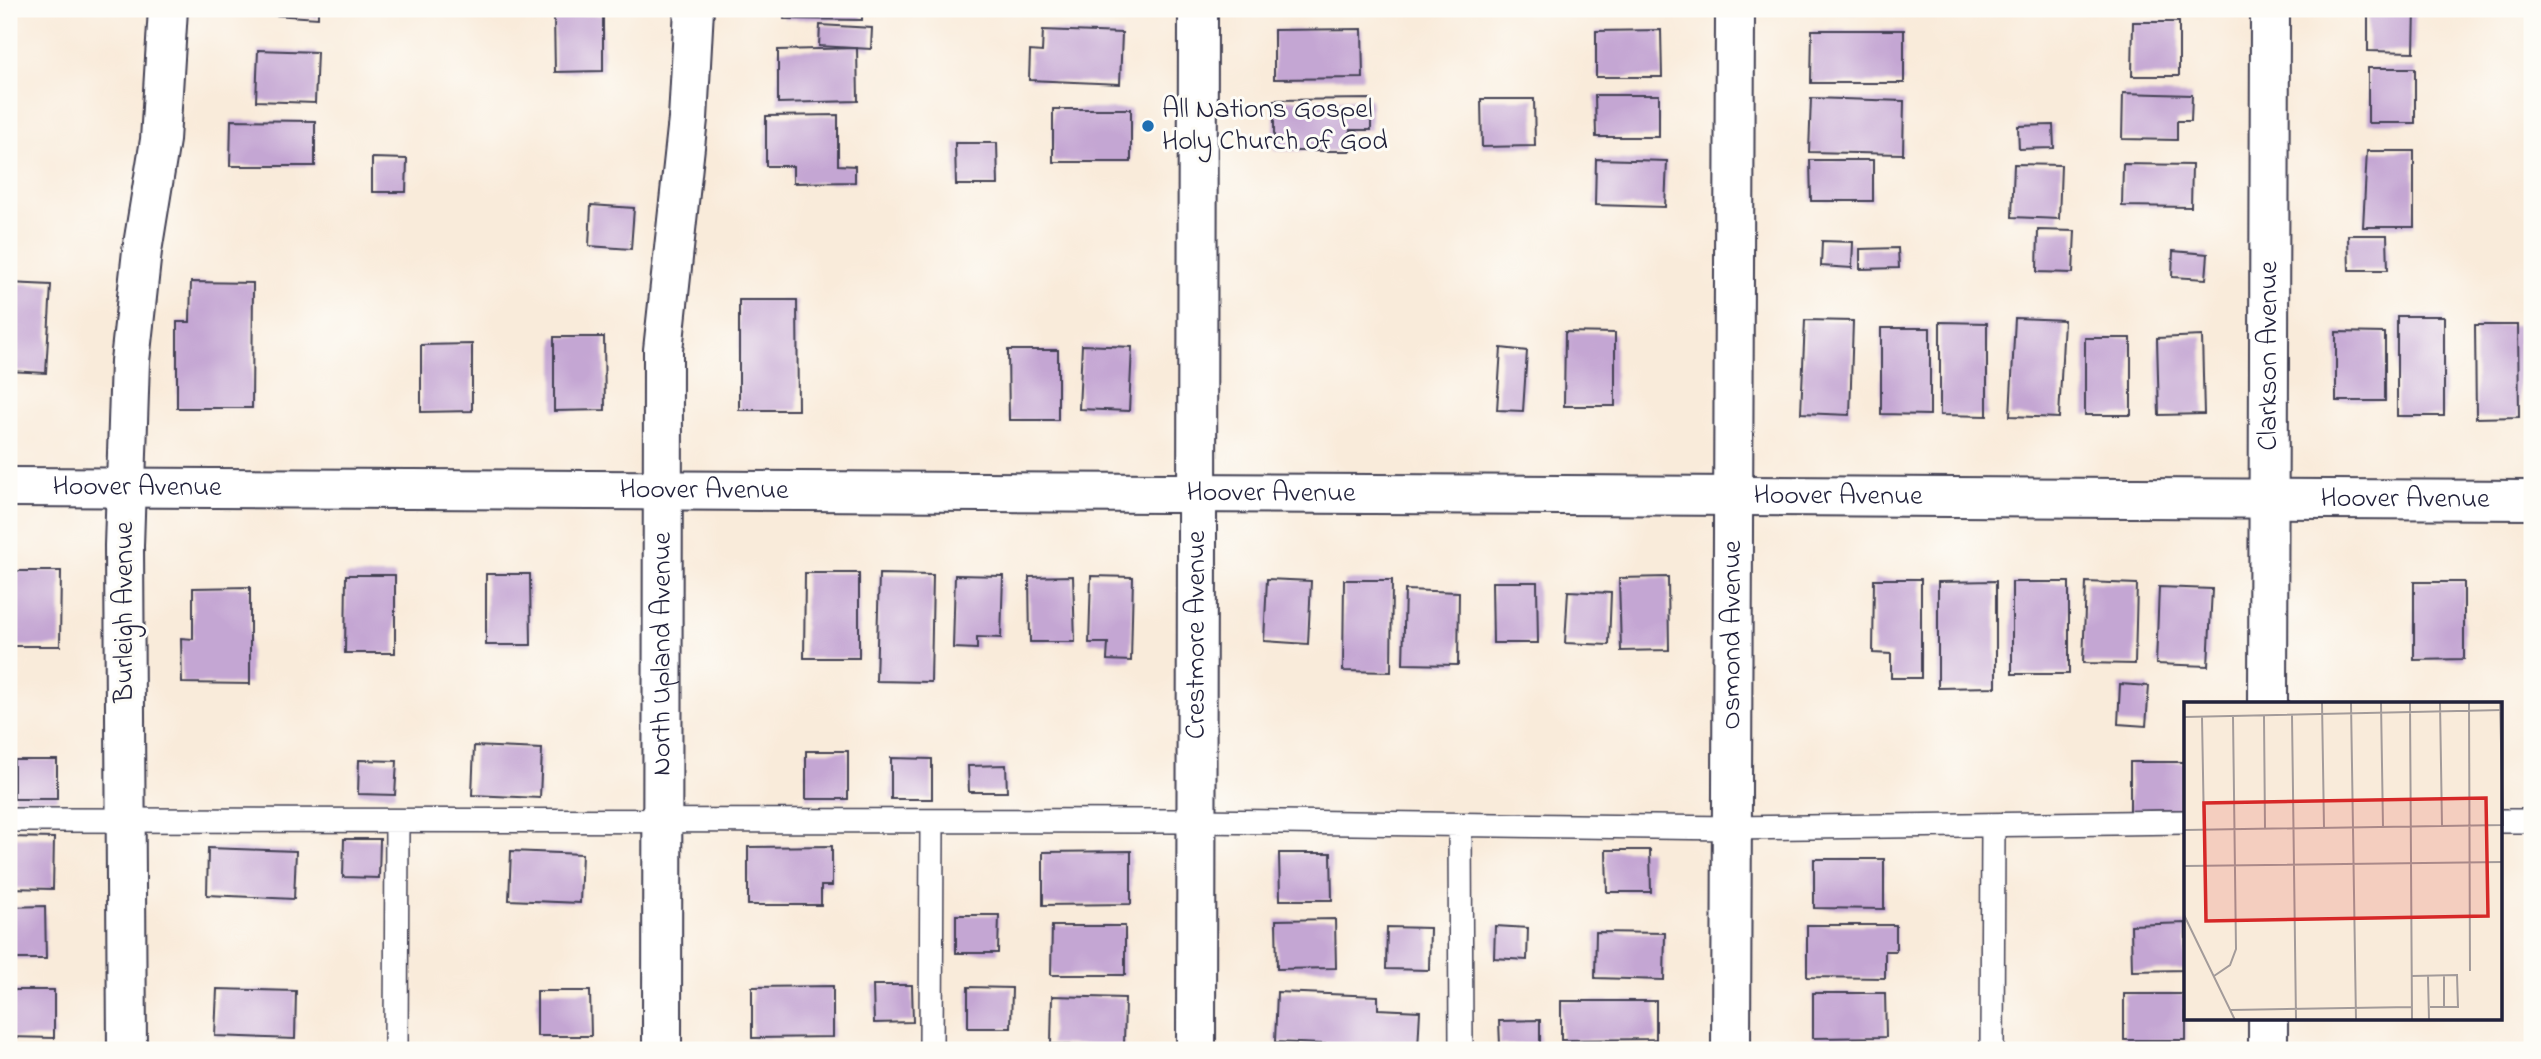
<svg xmlns="http://www.w3.org/2000/svg" width="2541" height="1059" font-family="'Indie Flower',sans-serif">
<style>
.building{fill:#c4a6d3}
.lines{fill:none;stroke-linecap:round;stroke-linejoin:round}
.lane-casing{stroke:#424053;stroke-width:26}
.street-casing{stroke:#424053;stroke-width:42}
.secondary-casing{stroke:#424053;stroke-width:42}
.lane{stroke:#fff;stroke-width:23}
.street{stroke:#fff;stroke-width:38}
.secondary{stroke:#fff;stroke-width:38}
.poi-dot{fill:#1f6fb2;stroke:#fdfcf7;stroke-width:2.5}
.labels{text-anchor:middle;dominant-baseline:central;stroke-width:6;stroke-linejoin:round;paint-order:stroke}
.poi-label{font-size:28px;fill:#22223b;stroke:#fdfcf7;text-anchor:start}
.street-label{font-size:28px;fill:#22223b;stroke:#fdfcf7}
.inset-road{fill:none;stroke:#a39b9a;stroke-width:2}
.view{fill:#d62828;fill-opacity:0.15;stroke:#d62828;stroke-width:3.5}
.inset-edge{fill:none;stroke:#22223b;stroke-width:3.5}
</style>
<rect width="100%" height="100%" fill="#fdfcf7"/>
<filter id="ink" filterUnits="userSpaceOnUse"><feTurbulence type="fractalNoise" baseFrequency=".0143" numOctaves="2"/><feDisplacementMap in="SourceGraphic" scale="14" xChannelSelector="R" yChannelSelector="G"/><feConvolveMatrix kernelMatrix="1 2 1 2 8 2 1 2 1" color-interpolation-filters="sRGB"/></filter>
<filter id="wash" filterUnits="userSpaceOnUse"><feTurbulence type="fractalNoise" baseFrequency=".00686" numOctaves="4" result="noise"/><feDisplacementMap in="SourceGraphic" scale="28" xChannelSelector="R" yChannelSelector="G"/><feGaussianBlur stdDeviation="1.57" result="paint"/><feColorMatrix in="noise" values="0 0 0 0 0 0 0 0 0 0 0 0 0 0 0 0 0 1.4 0 .05"/><feComposite in="paint" operator="in"/></filter>
<g filter="url(#wash)">
<rect width="100%" height="100%" fill="#f9ebda"/>
<g id="blocks">
<path class="building" d="M259,9H318V18L258,14Z
M784,9H862V20L784,19Z
M1572,9H1667V12H1572Z
M1836,9H1896V14L1836,12Z
M2368,9H2415L2414,52L2368,51Z
M554,15H603V71L555,72Z
M2133,22H2179V76H2132Z
M820,25L872,28L871,49L819,46Z
M1362,29L1363,78L1274,79V30Z
M1043,30L1122,33L1120,84L1029,80L1030,51L1042,52Z
M1661,30L1662,77H1596V31Z
M1812,30H1904V83H1811Z
M857,48L858,101L778,103V50Z
M258,50L317,52L315,103L256,101Z
M2368,68H2415V123H2368Z
M2123,93L2192,95L2191,121H2177V140L2122,139Z
M1595,95H1659V137H1596Z
M1811,98L1904,101L1903,154L1809,152Z
M1371,99V130H1350V151H1274V100Z
M1481,99H1534L1535,146L1482,147Z
M1053,109H1131V162H1053Z
M838,115V165L855,166V182L793,183V166H766V116Z
M231,120L315,121V166H230Z
M2053,125L2054,148L2019,149L2018,126Z
M955,143H997L998,185H956Z
M2367,151H2414V227H2363Z
M372,158L407,159L406,192H372Z
M1596,159L1667,161L1665,207L1595,205Z
M1810,160H1873V201H1811Z
M2014,164L2061,165L2059,219L2012,217Z
M2123,164L2192,165L2191,207L2122,206Z
M591,205L634,208L631,249L589,246Z
M2038,230L2075,231L2073,273L2037,272Z
M2348,235H2387L2388,270H2349Z
M1822,241L1853,242L1852,268L1821,266Z
M1898,248L1899,268L1860,269V249Z
M2173,251L2208,254L2206,279L2172,277Z
M191,282L253,283L252,408H177V322H190Z
M9,283L51,285L46,373L9,371Z
M739,300H797L798,410H739Z
M2397,316H2444V416H2397Z
M2015,318L2064,320L2059,418L2010,416Z
M1805,320L1853,321L1850,415L1801,413Z
M1940,322L1987,323V416L1940,415Z
M2475,325H2518L2519,417L2476,418Z
M1881,328H1930V415L1881,414Z
M1565,332L1615,333V406H1564Z
M2336,332L2385,333V401H2336Z
M2202,336L2204,414L2159,415L2157,338Z
M554,337H604L605,410L554,411Z
M2085,338H2131V415H2085Z
M472,344V411L421,412V345Z
M1082,345L1132,347L1129,411L1079,409Z
M1501,348L1527,351L1523,411L1497,410Z
M1008,350H1058V420H1009Z
M11,571H61L60,646H11Z
M805,573H859V658H804Z
M486,574H530L531,645H486Z
M879,574L933,575L931,682L876,681Z
M346,575H395V653H345Z
M955,575L1003,576L1001,638L977,637V649L953,648Z
M1073,576L1075,642H1030L1029,577Z
M1091,576L1133,577L1131,661L1107,660L1108,643H1089Z
M1668,577L1669,650L1621,651L1619,578Z
M1267,579L1311,581L1308,644L1264,641Z
M1874,579H1921V678H1891V654L1873,653Z
M1344,580H1392L1391,672L1343,671Z
M1996,581V687L1938,688V582Z
M1492,582H1537L1538,643H1493Z
M2012,582H2069V674H2012Z
M2086,582L2137,584L2135,664L2083,663Z
M2414,582H2464V659L2414,660Z
M250,587V684L182,683L181,638L193,639V588Z
M2159,587L2212,589L2208,666L2156,664Z
M1405,590L1459,592L1458,665L1403,664Z
M1568,591L1611,593L1609,645L1565,643Z
M2120,684L2149,686L2146,726L2118,724Z
M474,746L542,749L540,798L472,795Z
M806,751H848V799H806Z
M891,758L932,759V799H891Z
M14,760H57V799H14Z
M359,760L397,761L395,795L358,794Z
M2130,762H2186V810L2130,811Z
M1006,765L1007,792H969L968,766Z
M9,837L54,838L53,889L9,888Z
M344,839H380L379,878L343,877Z
M832,846V886H821V905H748V847Z
M208,848L296,851L294,899L207,895Z
M1606,850H1650L1651,892H1607Z
M511,851L582,854L580,903L509,900Z
M1131,851V904L1043,905V852Z
M1279,853H1331L1332,900H1280Z
M1814,859H1884V909L1814,908Z
M45,906L46,959H9V907Z
M956,915H999L998,953H956Z
M1335,919L1336,968L1277,969L1276,920Z
M2186,923V970L2132,971L2131,925Z
M1807,925H1896V951H1885V978L1807,977Z
M1052,926H1125V975H1051Z
M1495,926L1528,928L1527,960L1494,958Z
M1387,927L1430,928L1429,970L1386,969Z
M1596,932L1665,933L1664,980L1595,978Z
M873,985H912L913,1022L874,1023Z
M833,986V1037L752,1038V987Z
M968,987L1012,988L1011,1028H968Z
M217,989L296,991L295,1039L215,1036Z
M9,990H54V1038L9,1037Z
M537,991H590L591,1036H537Z
M1277,992L1378,996V1009L1420,1011L1418,1048L1275,1042Z
M1813,993H1885L1886,1037L1813,1038Z
M2124,994H2186V1040H2124Z
M1052,996L1125,998L1124,1046L1051,1044Z
M1561,1001H1656V1039L1561,1040Z
M1540,1020V1045H1500L1499,1021Z"/>
</g>
</g>
<g filter="url(#ink)">
<use href="#blocks" fill-opacity="0" stroke="#424053" stroke-width="2"/>
<g class="lines">
<g class="lane-casing">
<path id="lane" d="M9,820L1196,821L1731,828L2186,822
M2501,821H2532
M1460,825L1461,1050
M396,1050L397,821
M931,1050L932,822
M1992,1050L1993,825"/>
</g>
<g class="street-casing">
<g id="street">
<path id="s1" d="M2268,704L2270,9"/>
<path d="M127,1050L124,546L130,361L142,251L160,140L168,9"/>
<path id="s2" d="M662,1050L663,350L688,119L694,9"/>
<path id="s3" d="M1196,1050L1198,9"/>
<path id="s4" d="M1731,1050L1735,9"/>
<path d="M2268,1050V1019"/>
</g>
</g>
<g class="secondary-casing">
<g id="secondary">
<path id="s5" d="M9,487L2532,500"/>
</g>
</g>
<use href="#lane" class="lane"/>
<use href="#street" class="street"/>
<use href="#secondary" class="secondary"/>
</g>
</g>
<circle class="poi-dot" cx="1148" cy="126" r="7"/>
<g class="labels">
<g class="poi-label">
<text x="1162" y="110">All Nations Gospel<tspan x="1162" dy="32">Holy Church of God</tspan></text>
</g>
<g class="street-label">
<text stroke="none"><textPath href="#s1" startOffset="348">Clarkson Avenue</textPath></text>
<text stroke="none"><textPath href="#s5" startOffset="128">Hoover Avenue</textPath></text>
<text stroke="none"><textPath href="#s5" startOffset="695">Hoover Avenue</textPath></text>
<text stroke="none"><textPath href="#s5" startOffset="1262">Hoover Avenue</textPath></text>
<text stroke="none"><textPath href="#s5" startOffset="1829">Hoover Avenue</textPath></text>
<text stroke="none"><textPath href="#s5" startOffset="2396">Hoover Avenue</textPath></text>
<text transform="translate(125 612) rotate(-90)">Burleigh Avenue</text>
<text stroke="none"><textPath href="#s3" startOffset="415">Crestmore Avenue</textPath></text>
<text stroke="none"><textPath href="#s4" startOffset="415">Osmond Avenue</textPath></text>
<text stroke="none"><textPath href="#s2" startOffset="396">North Upland Avenue</textPath></text>
</g>
</g>
<g transform="translate(2184 702)">
<rect width="318" height="318" fill="#f9ebda"/>
<path class="inset-road" d="M138,0L140,125M167,0L172,318M197,0L199,125M226,0L228,318M256,0L258,124M285,0L286,269M108,13L112,318M80,14L81,126M0,15L319,8M18,15L20,128M0,128L319,123L316,0M0,164L319,160M0,213L51,318M30,274L46,263L52,247L49,14M227,274L273,273L274,305H246M244,274L245,318M260,305V273M46,308L228,305"/>
<path class="view" d="M302,96L304,214L22,219L20,101Z"/>
<rect width="318" height="318" class="inset-edge"/>
</g>
<rect width="2541" height="1059" fill="none" stroke="#fdfcf7" stroke-width="35"/>
</svg>
